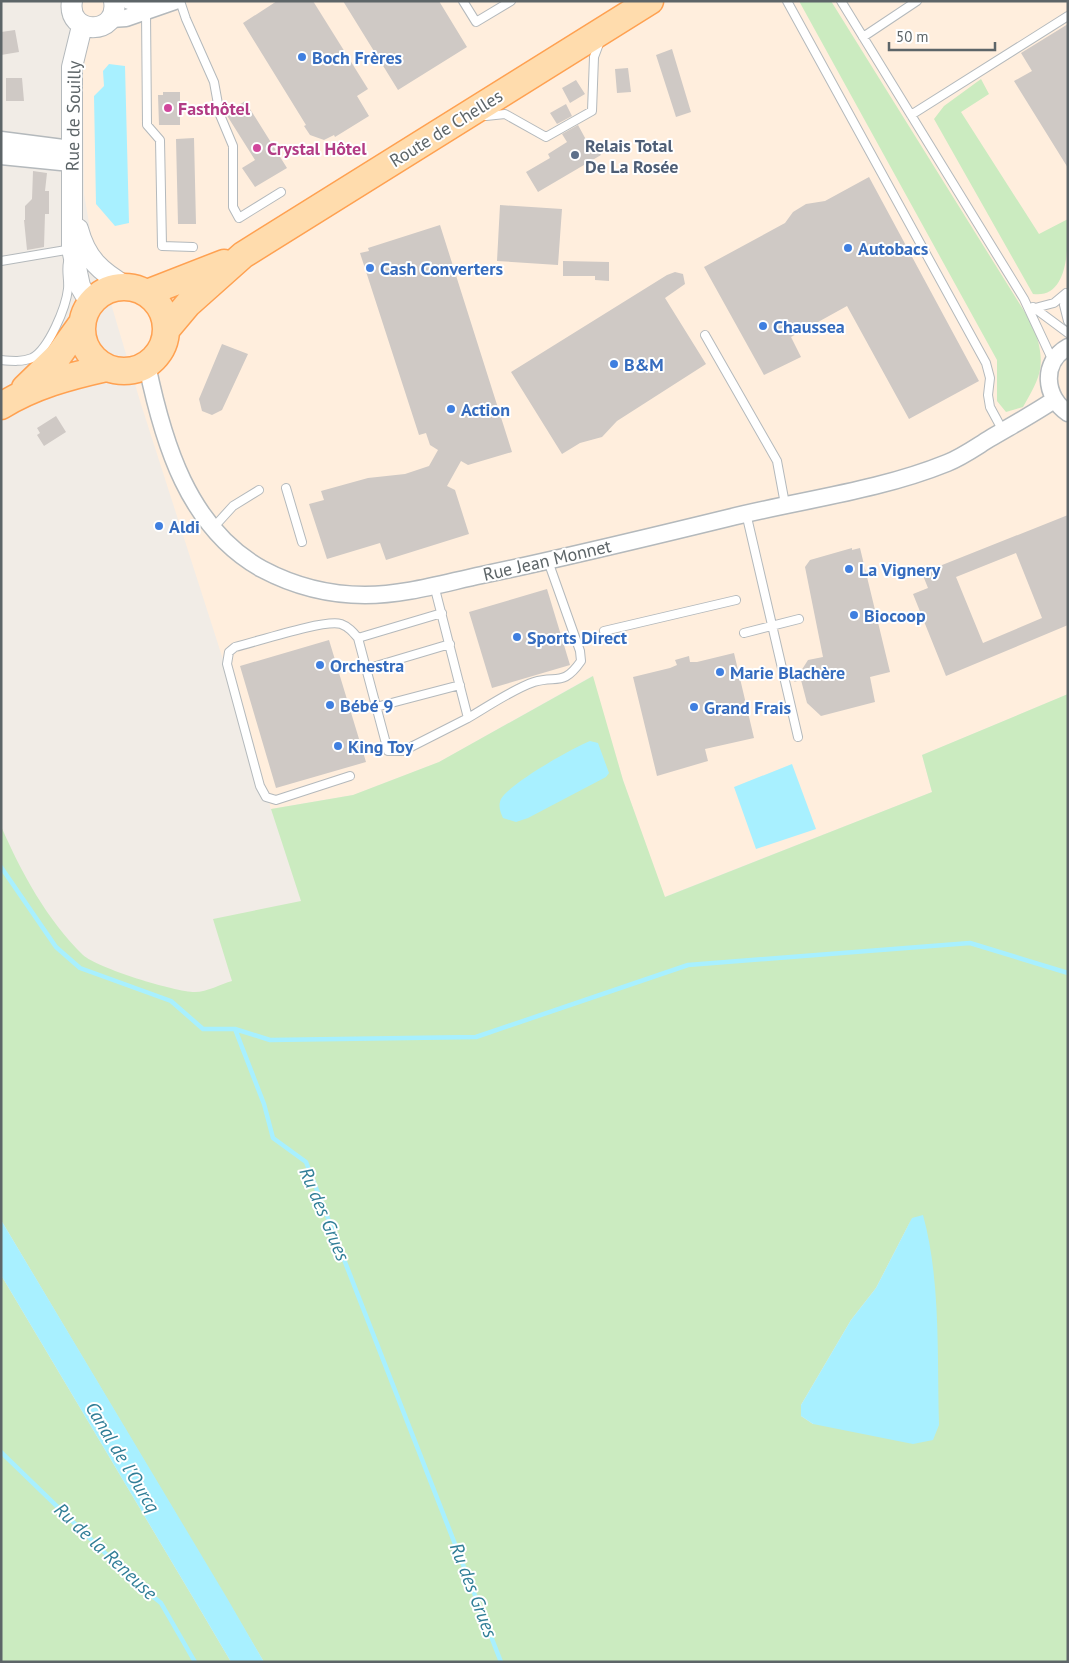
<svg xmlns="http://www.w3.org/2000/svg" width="1069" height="1663" font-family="'PT Sans',sans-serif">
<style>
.commercial{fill:#fed}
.green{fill:#cbebc0;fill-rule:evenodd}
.water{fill:#a8f0ff}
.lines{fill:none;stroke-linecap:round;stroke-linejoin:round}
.stream{stroke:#a8f0ff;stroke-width:4.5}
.building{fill:#cfc9c5;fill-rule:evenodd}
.service-casing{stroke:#b4b9bc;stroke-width:10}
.minor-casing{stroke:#b4b9bc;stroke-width:19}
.tertiary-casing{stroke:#b4b9bc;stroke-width:22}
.primary-casing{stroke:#ffa151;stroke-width:29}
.service{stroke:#fff;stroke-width:8}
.minor{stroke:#fff;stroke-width:16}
.tertiary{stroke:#fff;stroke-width:20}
.primary{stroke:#ffdcad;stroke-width:26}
.shop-dot{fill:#3f7fe0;stroke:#fff;stroke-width:2}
.hotel-dot{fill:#d1479c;stroke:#fff;stroke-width:2}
.service-dot{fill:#5c6f8a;stroke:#fff;stroke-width:2}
.labels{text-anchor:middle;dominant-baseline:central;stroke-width:4;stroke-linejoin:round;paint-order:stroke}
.shop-label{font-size:18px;font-weight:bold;fill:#366cbe;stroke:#fff;text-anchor:start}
.hotel-label{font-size:18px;font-weight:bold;fill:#b23c85;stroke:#fff;text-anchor:start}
.street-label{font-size:18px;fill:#5d6568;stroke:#fff}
.service-label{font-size:18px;font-weight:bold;fill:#4e5e75;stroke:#fff;text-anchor:start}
.water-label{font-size:19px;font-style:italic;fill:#307e97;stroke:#fff}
</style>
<rect width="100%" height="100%" fill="#f1ece6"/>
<path class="commercial" d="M82,1H1068V694L922,755L932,792L664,897L623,780L592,676L439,762L353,795L271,809L140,401L92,240L84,194Z"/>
<path class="green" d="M799,1H831L1034,327C1046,365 1042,374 1023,407L1006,412L997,401V360Z
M981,79L989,94L961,112L1039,234L1068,219C1068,247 1069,299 1033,294L934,119L944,106Z
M593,676L623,780L665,897L932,792L922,755L1068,694V1662H264L1,1220V826C21,872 47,920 83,955C97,968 175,992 195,992C207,992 221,984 232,981L213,919L301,901L271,809L353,795L439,762ZM912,1218L813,1424L801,1416V1405L851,1320L876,1288Z
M1,1275L201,1611L231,1662H1Z"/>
<path class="water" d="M109,64L125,66L129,223L115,226L96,204L94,96L104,86L103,71Z
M590,741L598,743L609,773L606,777L528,818L516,822L503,818C500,811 498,806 501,799C509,784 572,748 590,741Z
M792,764L816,829L756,849L734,787Z
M923,1215C941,1280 937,1358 939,1425L933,1440L913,1444L813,1424L801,1416V1405L851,1320L876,1288L912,1218Z
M1,1220L227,1598L264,1662H231L201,1611L1,1275Z"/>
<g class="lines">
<path class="stream" d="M1,867L56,947L80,968L171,1001L203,1029H235L270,1040L476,1037L688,965L970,943L1068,973
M235,1029L264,1104L273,1138L306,1162L501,1662
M1,1452L135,1582L161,1603L195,1662"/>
</g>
<path class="building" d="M277,1H313L368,89L357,96L369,116L335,137L334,135L324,140L310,135L304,126L306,125L243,23Z
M343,1H439L467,47L398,90Z
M1068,24V168L1014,81L1032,71L1021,53Z
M15,30L19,52L1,55V32Z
M672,49L691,112L676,117L656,55Z
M628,68L631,92L617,93L615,69Z
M6,78H22L24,101H6Z
M576,80L585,94L570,103L562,88Z
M163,92H180V125H159L158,95H163Z
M245,101L287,168L255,187L242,168L255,160L226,114Z
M566,104L572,116L557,124L550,113Z
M578,125L590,147L595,144L601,155L538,192L526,172L550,158L548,154L567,142L562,134Z
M194,138L196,224H178L176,139Z
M33,171L47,173L45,191H49V214H45L44,247L27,250L24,220H25V206L32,199Z
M869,177L979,381L909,419L847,306L791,337L801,357L764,375L704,267L785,223L793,212L806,204L825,201Z
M500,205L562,209L558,265L497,261Z
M440,225L512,452L468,465L461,461L447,486L455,490L469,534L386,560L380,543L327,559L309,504L324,500L321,491L368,478L405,474L429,466L438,450L430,445L426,433L419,435L360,253L369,251L368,248Z
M563,261L609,262V281L595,280V276H563Z
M675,272L683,274L685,284L665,298L706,364L617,421L602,437L580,443L562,454L511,372L667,275Z
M222,344L248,354L222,410L212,415L202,411L199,399Z
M56,416L66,432L44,446L37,435L40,433L37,428Z
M1068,515V625L946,676L913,594L928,588L922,573ZM1016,553L1042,618L983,643L956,577Z
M852,548V550L860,548L890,672L870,677L875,702L821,716L807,703L801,680L794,682L808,660L823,657L805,567L810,560Z
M547,589L570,665L492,688L469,612Z
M329,640L366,762L276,788L240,666Z
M734,653L754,738L705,749L708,761L657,776L633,677L670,668L677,665L675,660L689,656L690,662H697Z"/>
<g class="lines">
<g class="service-casing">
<path id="service" d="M180,1L186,19L214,82L220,115L233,146V207L239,218L281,192
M463,1L476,22L511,1
M787,1L986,363L990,378L988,395L990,407L1003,431
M841,1L1024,299L1053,361
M146,11L147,125L160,140L162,246L193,247
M863,37L917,1
M911,115L1068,16
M486,116L505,114L546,137L592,111L594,57L600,41
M1,261L72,249
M1033,307L1068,333
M1035,308L1054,303L1066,293L1064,305L1068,321
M705,335L777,461L785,504
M1,360C12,361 23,362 32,358C49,349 66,307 68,289C69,280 66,272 68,262
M286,488L302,542
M746,513L798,737
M213,528L233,506L259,490
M434,585L468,718C487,707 513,689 534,682C557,675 563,687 581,661L580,651L548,561
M604,631L736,600
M744,633L799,619
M358,638L388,751H403L468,718
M366,669L450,644
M376,707L460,685
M350,776L276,800L266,797L260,786L227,664L229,652L235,647C256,642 324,619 341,624C349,627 353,632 358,638L442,613"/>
</g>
<g class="minor-casing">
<path id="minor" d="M129,1L158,5
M111,19L126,18L175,1
M1,140L71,149
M1,156L71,163
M1068,347C1041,362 1044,397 1068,413
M147,365C163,442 188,528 262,569C294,586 330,595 365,595C405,595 444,583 482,575C564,558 646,538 728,518C800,500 878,491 947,463C962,457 976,447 989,439C1011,426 1033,414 1054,400"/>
</g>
<g class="tertiary-casing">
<path id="tertiary" d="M72,1C66,36 120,36 114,1
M82,26L72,67V249L80,286L90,303
M78,229C86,259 101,272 127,287"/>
</g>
<g class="primary-casing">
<path id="primary" d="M82 329a42 42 0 1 1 84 0a42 42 0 1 1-84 0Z
M147,293L224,263
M167,329L188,304L243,255L650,1
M25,388L59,355L82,323
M1,406C33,386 70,376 106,368"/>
</g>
<use href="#service" class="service"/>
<use href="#minor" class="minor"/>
<use href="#tertiary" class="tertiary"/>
<use href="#primary" class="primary"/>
</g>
<g class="shop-dot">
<circle cx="302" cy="57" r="5"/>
<circle cx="848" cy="248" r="5"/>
<circle cx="370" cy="268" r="5"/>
<circle cx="763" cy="326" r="5"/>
<circle cx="614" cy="364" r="5"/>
<circle cx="451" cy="409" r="5"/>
<circle cx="159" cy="526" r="5"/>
<circle cx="849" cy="569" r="5"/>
<circle cx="854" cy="615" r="5"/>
<circle cx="517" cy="637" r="5"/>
<circle cx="320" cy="665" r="5"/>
<circle cx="720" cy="672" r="5"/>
<circle cx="330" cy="705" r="5"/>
<circle cx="694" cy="707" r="5"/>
<circle cx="338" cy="746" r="5"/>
</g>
<g class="hotel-dot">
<circle cx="168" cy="108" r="5"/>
<circle cx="257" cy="148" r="5"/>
</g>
<circle class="service-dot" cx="575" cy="155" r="5"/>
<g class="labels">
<g class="shop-label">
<text x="312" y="57">Boch Frères</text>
<text x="858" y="248">Autobacs</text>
<text x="380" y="268">Cash Converters</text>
<text x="773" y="326">Chaussea</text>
<text x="624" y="364">B&amp;M</text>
<text x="461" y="409">Action</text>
<text x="169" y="526">Aldi</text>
<text x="859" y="569">La Vignery</text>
<text x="864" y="615">Biocoop</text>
<text x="527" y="637">Sports Direct</text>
<text x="330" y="665">Orchestra</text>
<text x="730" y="672">Marie Blachère</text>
<text x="340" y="705">Bébé 9</text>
<text x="704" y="707">Grand Frais</text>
<text x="348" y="746">King Toy</text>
</g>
<g class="hotel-label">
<text x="178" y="108">Fasthôtel</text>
<text x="267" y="148">Crystal Hôtel</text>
</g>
<g class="street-label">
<text transform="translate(73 116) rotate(-89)">Rue de Souilly</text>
<text transform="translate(446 128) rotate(-32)">Route de Chelles</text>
<text transform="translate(547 560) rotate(-13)">Rue Jean Monnet</text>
</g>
<g class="service-label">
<text x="585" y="145">Relais Total<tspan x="585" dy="21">De La Rosée</tspan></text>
</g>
<g class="water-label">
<text transform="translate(325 1214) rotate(67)">Ru des Grues</text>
<text transform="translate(123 1457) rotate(59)">Canal de l'Ourcq</text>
<text transform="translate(106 1551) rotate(43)">Ru de la Reneuse</text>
<text transform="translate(474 1590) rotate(69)">Ru des Grues</text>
</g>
</g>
<rect width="1069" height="1663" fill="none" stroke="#5d6568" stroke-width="5"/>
<path d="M889 42v8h106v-8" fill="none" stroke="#5d6568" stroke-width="2.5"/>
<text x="896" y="42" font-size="15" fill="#5d6568" stroke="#ffffff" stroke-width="4" paint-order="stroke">50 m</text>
</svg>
